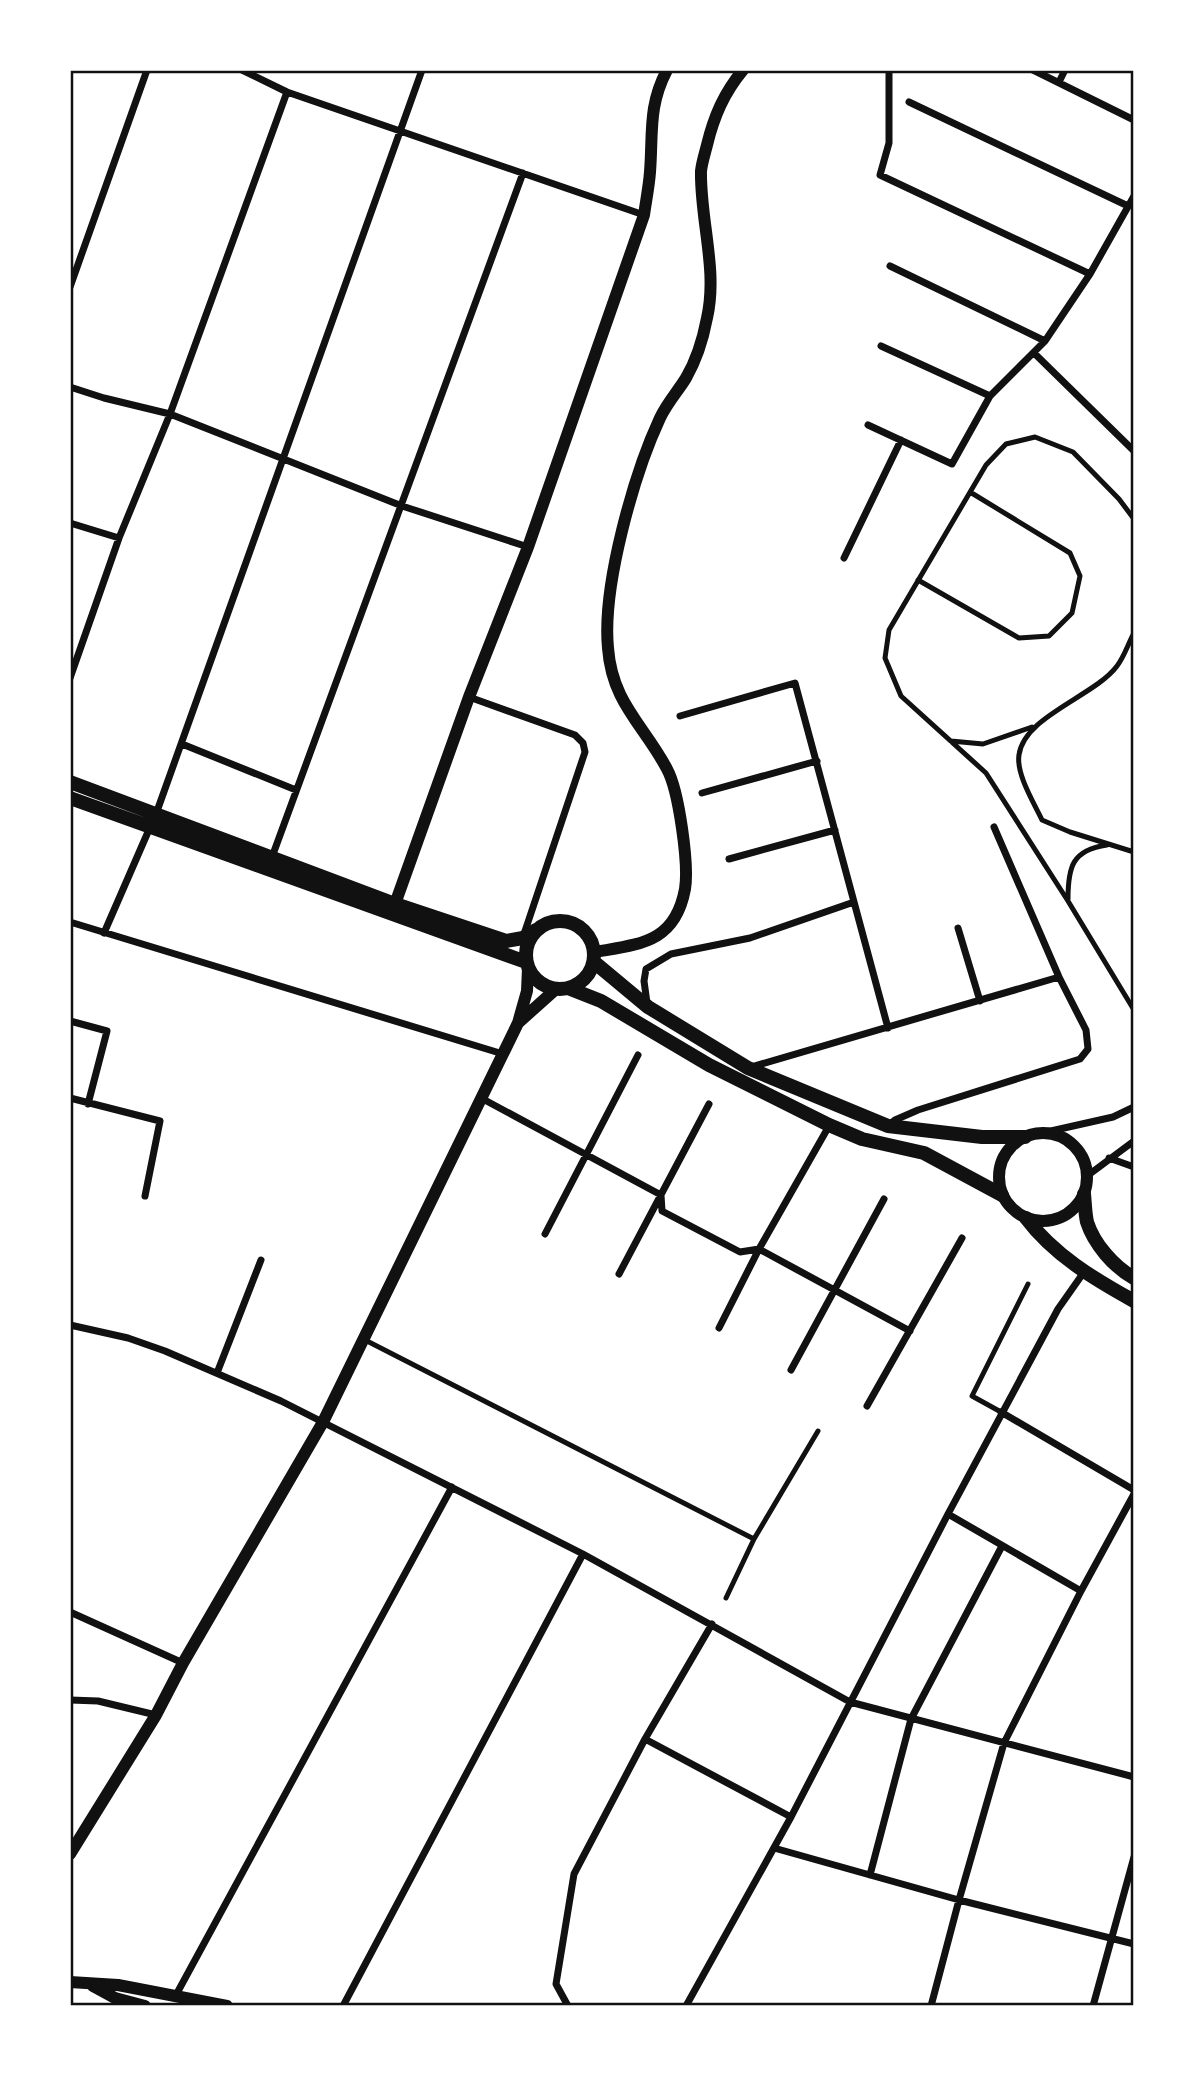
<svg xmlns="http://www.w3.org/2000/svg" width="1204" height="2076" font-family="'Asap Condensed',sans-serif">
<style>
.lines{fill:none;stroke-linecap:round;stroke-linejoin:round}
.service{stroke:#111;stroke-width:5}
.minor{stroke:#111;stroke-width:7}
.tertiary{stroke:#111;stroke-width:12}
.secondary{stroke:#111;stroke-width:14}
.neatline{fill:none;stroke:#111;stroke-width:2.5}
</style>
<rect width="100%" height="100%" fill="#fff"/>
<g class="lines">
<path class="service" d="M1134,519L1119,499L1073,452L1035,437L1006,444L986,465L889,630L885,658L901,696L986,773L1068,901L1134,1010
M918,580L1019,638L1049,636L1072,613L1080,576L1070,553L970,492
M1134,633C1128,644 1124,657 1117,666C1095,696 1024,716 1019,755C1016,774 1034,803 1042,820L1070,832L1134,852
M951,741L983,744L1032,727
M1068,899C1068,867 1072,850 1107,845
M365,1340L754,1539L818,1431
M1001,1412L972,1396L1028,1284
M726,1598L754,1539"/>
<path class="minor" d="M242,70L287,92L644,215
M889,70V143L880,175L1090,274
M1033,70L1134,120
M1059,82L1065,70
M909,102L1128,206
M890,266L1045,341
M70,287L147,70
M881,346L990,396
M1034,353L1134,451
M70,387L104,398L170,414L402,506L528,547
M868,425L952,464L990,396L1045,341L1090,274L1134,196
M70,523L119,538
M844,558L901,440
M70,678L119,538L170,414L287,92
M469,697L575,735L583,743L585,752L524,934
M680,716L795,683L888,1028
M182,744L296,790
M702,793L817,761
M156,814L422,70
M272,857L523,173
M729,859L835,830
M70,922L503,1054
M958,928L980,1001
M104,933L151,825
M647,1003L644,981L646,969L671,954L750,938L854,902
M70,1021L107,1031L88,1104
M751,1067L1059,977
M70,1098L160,1121L145,1196
M481,1098L661,1195L662,1211L740,1252L759,1249L910,1331
M889,1125L895,1120L918,1110L1080,1059L1088,1049L1086,1030L1059,977L994,827
M1042,1133L1113,1117L1134,1107
M1109,1158L1134,1167
M1087,1176L1134,1141
M545,1234L638,1055
M619,1274L709,1104
M70,1325L128,1338L165,1351L281,1401L583,1554L850,1702L1134,1777
M719,1328L759,1249L829,1126
M791,1370L884,1199
M217,1373L261,1260
M867,1406L962,1238
M1001,1412L1134,1490
M948,1514L1081,1591
M70,1612L183,1663
M70,1700L98,1701L156,1715
M645,1739L791,1817
M774,1848L959,1900L1134,1944
M870,1875L911,1719L1002,1546
M176,1995L452,1487
M343,2006L583,1554
M568,2006L556,1984L574,1874L645,1739L712,1624
M686,2006L791,1817L948,1514L1058,1309L1084,1272
M931,2006L959,1900L1004,1743L1081,1591L1134,1494
M1093,2006L1134,1857"/>
<path class="tertiary" d="M395,904L469,697L528,547L644,215C646,201 649,186 650,172C653,133 648,106 667,70
M595,952C640,944 675,943 685,889C689,865 679,791 667,769C644,725 612,703 608,648C602,586 634,474 660,418C667,403 678,391 686,378C697,359 703,339 707,318C718,270 700,220 701,171C702,162 705,153 707,145C714,116 724,93 743,70
M518,1023L556,989
M999 1177a44 44 0 1 1 88 0a44 44 0 1 1-88 0Z
M70,1854L156,1715L183,1663L323,1422L518,1023L527,991L528,968
M70,1982L118,1985L227,2006
M93,1986L115,1998L145,2006"/>
<path class="secondary" d="M70,782L395,904L506,941L523,938L536,930
M70,798L526,962
M526 955a34 34 0 1 1 68 0a34 34 0 1 1-68 0Z
M594,962L648,1007L748,1068L888,1126L982,1137H1025
M568,988L601,1001L709,1065L829,1125L862,1139L924,1153L1002,1195
M1084,1194C1085,1203 1085,1213 1087,1222C1094,1244 1114,1267 1134,1278
M1026,1218C1054,1255 1094,1279 1134,1301"/>
</g>
<rect width="1204" height="2076" fill="none" stroke="#ffffff" stroke-width="144"/>
<rect x="72" y="72" width="1060" height="1932" class="neatline"/>
</svg>
